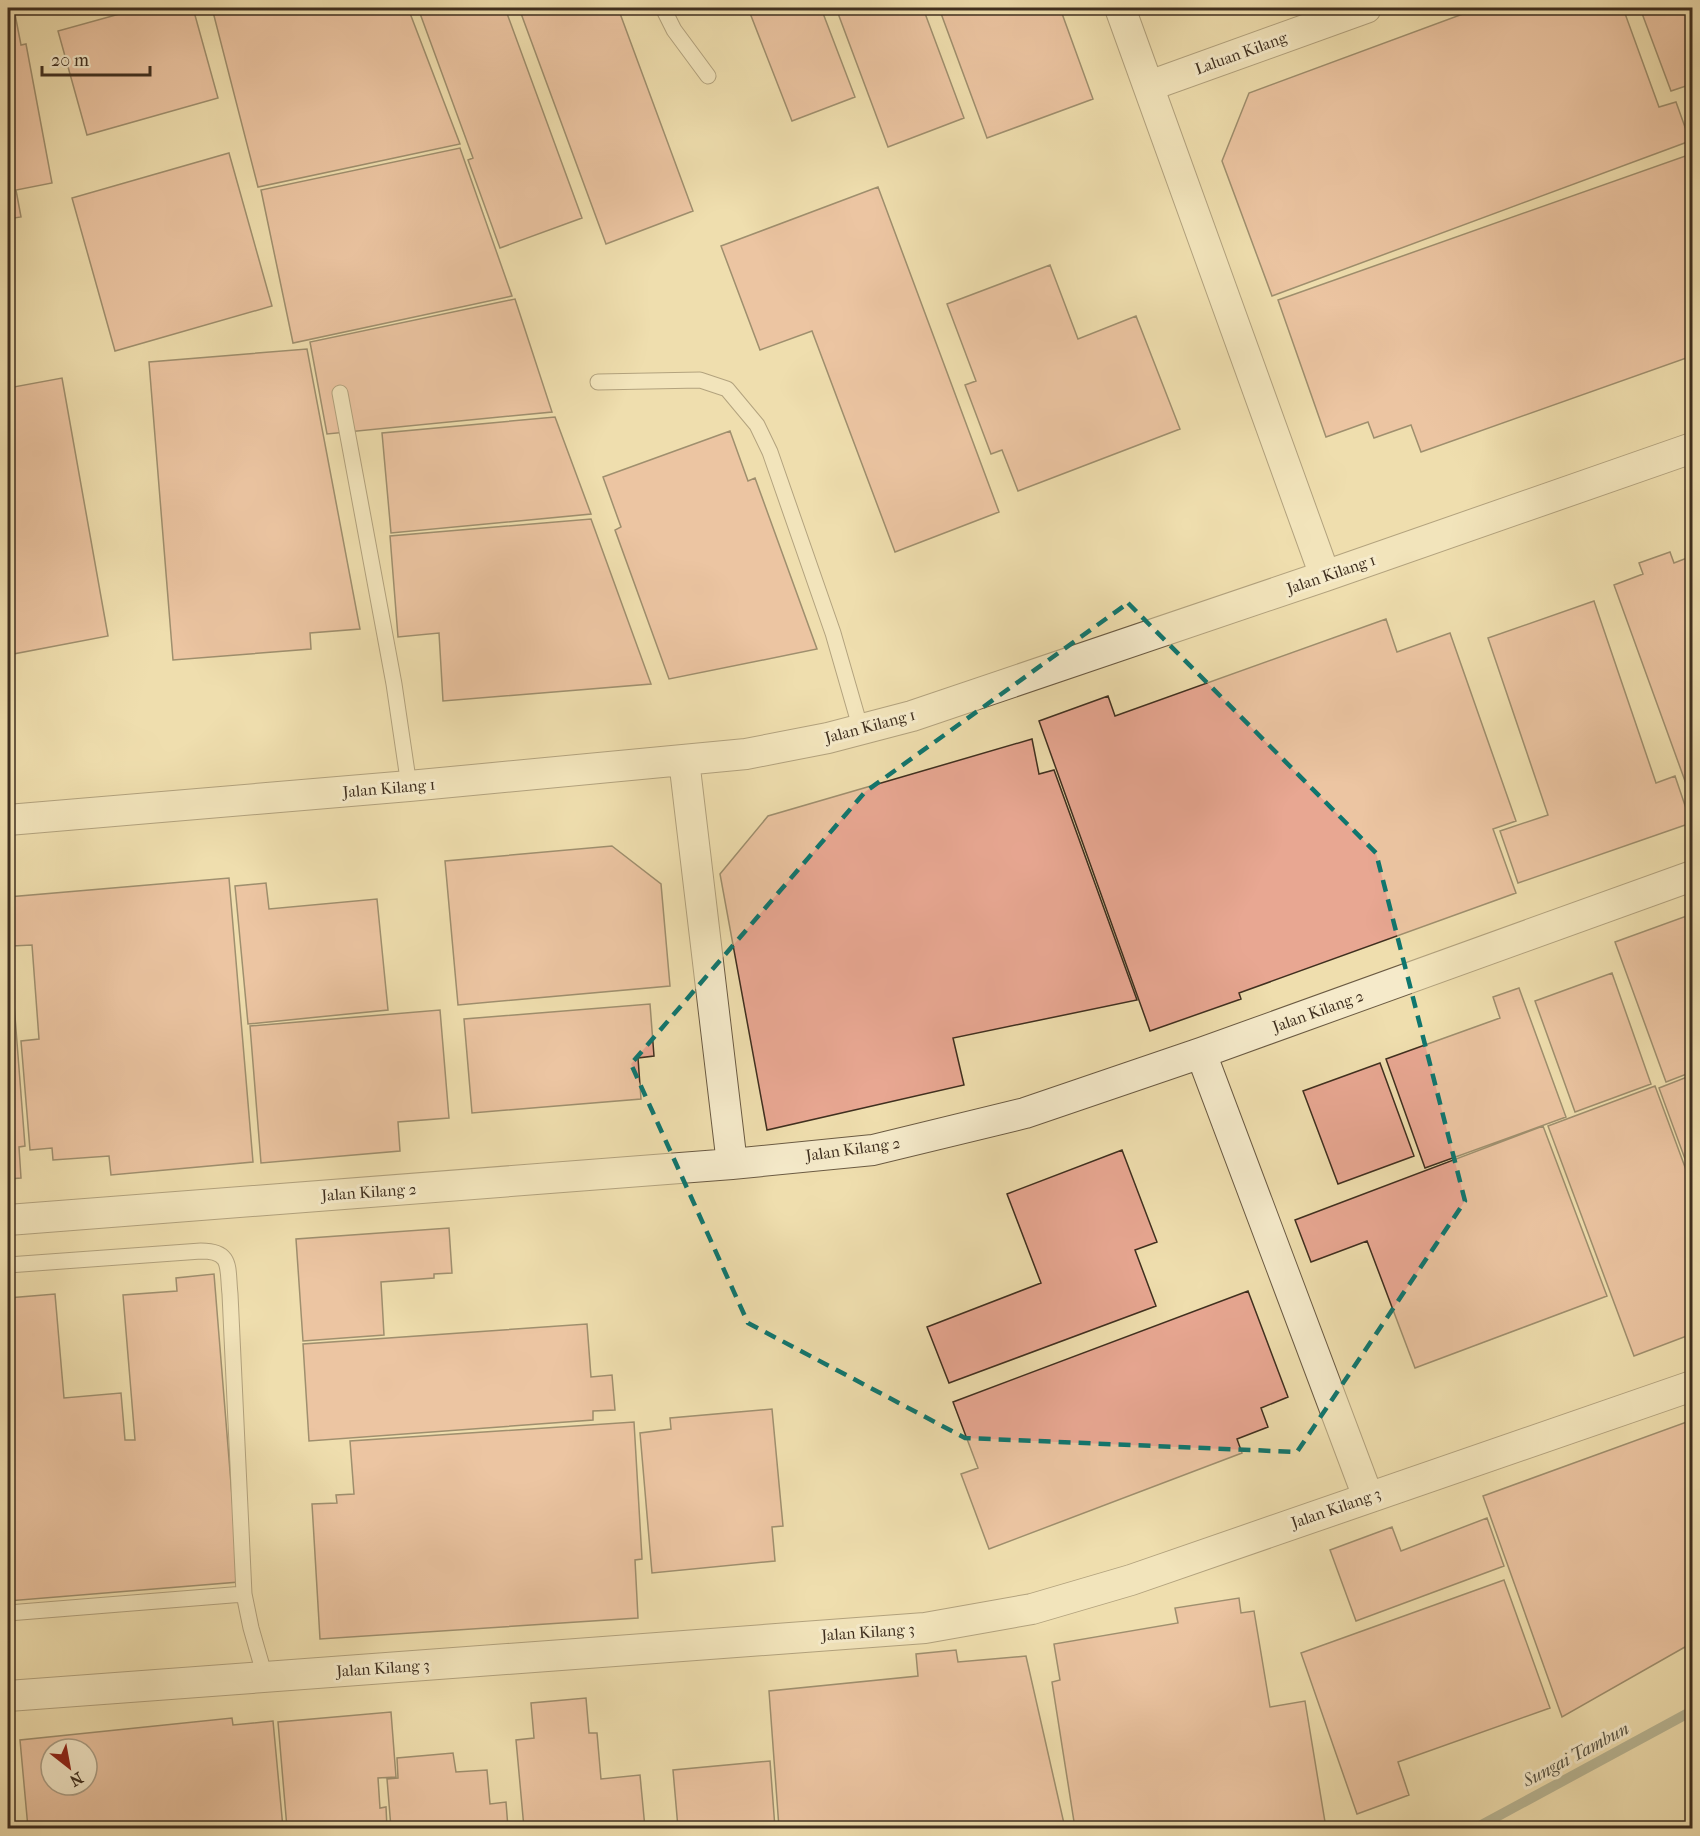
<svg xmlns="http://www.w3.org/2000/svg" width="1700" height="1836" font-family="'IM FELL French Canon',serif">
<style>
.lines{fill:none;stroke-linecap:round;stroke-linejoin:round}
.stream{stroke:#768472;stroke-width:10}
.building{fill:#e8a792;stroke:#3f2f1f;stroke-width:1.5;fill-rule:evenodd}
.service-casing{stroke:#6b5b43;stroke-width:17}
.minor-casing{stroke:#6b5b43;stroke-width:32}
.service{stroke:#f5eaca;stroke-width:15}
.minor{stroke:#f5eaca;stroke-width:30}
.marked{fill:none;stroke:#0f766e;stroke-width:4.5;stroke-dasharray:12 8;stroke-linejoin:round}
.labels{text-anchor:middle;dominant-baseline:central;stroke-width:6;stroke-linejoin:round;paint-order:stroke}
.street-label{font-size:16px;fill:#3f2f1f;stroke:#f5eaca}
.water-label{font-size:18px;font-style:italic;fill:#565242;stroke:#f5eaca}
</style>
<rect width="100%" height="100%" fill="#efdeae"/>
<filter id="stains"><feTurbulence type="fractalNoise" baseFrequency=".00333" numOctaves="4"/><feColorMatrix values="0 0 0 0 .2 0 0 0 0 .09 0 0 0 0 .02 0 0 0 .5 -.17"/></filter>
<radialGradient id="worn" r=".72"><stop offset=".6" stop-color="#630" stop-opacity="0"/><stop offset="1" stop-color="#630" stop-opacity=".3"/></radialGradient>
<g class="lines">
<path class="stream" d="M1476,1828L1692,1711"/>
</g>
<path class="building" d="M141,8H193L218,98L87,135L58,31Z
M212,8H408L460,144L258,187Z
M418,8H505L582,218L500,248L468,160L473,158Z
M519,8H618L693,211L606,244Z
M748,8H821L855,97L792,121Z
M836,8H923L964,118L888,147Z
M939,8H1060L1093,99L987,138Z
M1479,8H1603L1604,10L1623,8L1659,107L1676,102L1690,141L1272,296L1222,161L1249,93Z
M1640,8H1692V84L1671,91Z
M14,9L21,45L26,44L52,183L16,190L21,217L8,219V10Z
M460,148L512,296L293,343L261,190Z
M229,153L272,306L115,351L72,198Z
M1691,154L1692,356L1421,452L1411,425L1374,438L1368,422L1326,437L1278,300Z
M878,187L999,512L895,552L812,331L760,350L721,246Z
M1050,265L1078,339L1136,316L1180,429L1018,491L1002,450L991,454L965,385L976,381L947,304Z
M515,299L552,412L327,434L310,342Z
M307,349L360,629L310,633L311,649L173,660L149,362Z
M62,378L108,636L8,655V388Z
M555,417L591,514L391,533L382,433Z
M730,431L748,481L755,478L817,649L669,679L615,530L621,527L603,477Z
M591,519L651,684L443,701L439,633L398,637L390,536Z
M1670,552L1674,563L1692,556V791L1689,792L1614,585L1643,574L1639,563Z
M1594,601L1656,783L1675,776L1691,823L1518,883L1500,831L1548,815L1488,638Z
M1386,619L1397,652L1450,633L1516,821L1493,829L1516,893L1239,993L1241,999L1150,1031L1039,721L1108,696L1115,716Z
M1032,739L1039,774L1054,770L1137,1000L953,1038L964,1085L767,1130L720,874L768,816Z
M612,846L661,884L670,986L458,1005L445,861Z
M229,878L253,1162L111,1175L109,1156L53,1160L52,1148L30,1150L21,1041L39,1039L32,945L12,946L8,897Z
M266,883L269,909L377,899L388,1010L248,1024L235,886Z
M1692,914V1072L1666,1082L1615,942Z
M8,926L25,1146L19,1147L21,1178L8,1179Z
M1612,973L1651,1084L1575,1112L1535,1001Z
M1519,988L1566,1117L1425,1168L1386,1059L1500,1018L1493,997Z
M650,1004L654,1056L638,1058L641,1099L472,1113L464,1019Z
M440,1010L449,1118L398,1122L400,1151L261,1163L250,1026Z
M1380,1063L1414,1156L1338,1184L1303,1091Z
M1692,1075V1178L1659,1088Z
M1655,1086L1692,1186V1334L1634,1356L1548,1126Z
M1543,1126L1607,1296L1415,1368L1367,1241L1311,1262L1295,1220Z
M1122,1150L1157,1242L1135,1250L1156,1306L949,1383L927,1327L1041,1283L1007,1194Z
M449,1228L452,1273L434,1274V1278L381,1282L384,1335L303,1341L296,1239Z
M214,1274L239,1582L8,1601V1298L55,1294L64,1398L121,1393L125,1440H135L123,1295L177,1291L176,1278Z
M1248,1291L1288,1397L1261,1408L1268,1427L1237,1439L1242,1453L989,1549L961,1474L978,1468L953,1402Z
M587,1324L591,1377L612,1375L615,1410L593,1411V1420L309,1441L303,1344Z
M772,1409L783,1526L772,1527L775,1561L652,1573L640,1433L671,1429L670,1418Z
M1692,1420V1643L1562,1717L1483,1496Z
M634,1422L642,1559L635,1560L638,1618L320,1639L312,1504L337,1503L336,1495L354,1494L350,1441Z
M1487,1518L1504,1566L1356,1621L1330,1550L1392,1527L1401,1551Z
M1504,1580L1550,1708L1398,1762L1409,1795L1357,1814L1301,1653Z
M1239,1598L1241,1613L1254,1611L1270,1707L1305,1701L1326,1828H1075L1052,1682L1060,1680L1054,1644L1178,1623L1175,1608Z
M956,1650L958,1662L1026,1656L1065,1828H779L769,1691L918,1676L916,1654Z
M586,1698L589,1733H597L601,1779L640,1775L645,1828H524L516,1740L534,1738L531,1703Z
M391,1712L396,1777L378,1778L380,1808L386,1807L387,1828H287L278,1722Z
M232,1718L233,1725L273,1721L283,1828H28L20,1740ZM51,1749H87V1785H51Z
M453,1753L456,1772L487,1770L490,1804L506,1802L508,1828H391L387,1779L398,1778L397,1758Z
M770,1761L775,1828H678L673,1770Z"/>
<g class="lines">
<g class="service-casing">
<path id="service" d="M663,8L674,30L708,76
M598,382L700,380L727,389L757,425L770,452L833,633L861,730
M340,393L394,684L409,786
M8,1265L201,1251C233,1251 227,1268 230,1294L244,1594
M8,1613L244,1594L251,1628L265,1677"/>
</g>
<g class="minor-casing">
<path id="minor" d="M1120,8L1325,576
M1149,86L1366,8
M684,760L732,1164
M8,820L409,786L746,754L828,738L912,716L1325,576L1692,448
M1201,1053L1368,1497
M8,1220L732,1164L873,1150L1025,1113L1201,1053L1692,876
M8,1696L925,1628L1032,1609L1131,1580L1692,1386"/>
</g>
<use href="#service" class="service"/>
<use href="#minor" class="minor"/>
</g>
<path d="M0 0H1700V1836H0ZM1128,603L1376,853L1465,1201L1297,1452L965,1438L748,1323L631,1064L865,792Z" fill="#efdeae" fill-opacity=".55" fill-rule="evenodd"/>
<path class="marked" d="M1128,603L1376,853L1465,1201L1297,1452L965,1438L748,1323L631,1064L865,792Z"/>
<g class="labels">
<g class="street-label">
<text transform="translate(1241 53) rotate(-20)">Laluan Kilang</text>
<text transform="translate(1331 574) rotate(-19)">Jalan Kilang 1</text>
<text transform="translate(870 726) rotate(-15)">Jalan Kilang 1</text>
<text transform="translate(389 788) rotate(-5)">Jalan Kilang 1</text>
<text transform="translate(1318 1011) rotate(-20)">Jalan Kilang 2</text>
<text transform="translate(853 1149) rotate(-8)">Jalan Kilang 2</text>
<text transform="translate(369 1192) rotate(-4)">Jalan Kilang 2</text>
<text transform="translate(1336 1508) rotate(-19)">Jalan Kilang 3</text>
<text transform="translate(868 1632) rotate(-4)">Jalan Kilang 3</text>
<text transform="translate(383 1668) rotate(-4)">Jalan Kilang 3</text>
</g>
<g class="water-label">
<text transform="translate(1576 1755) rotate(-28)">Sungai Tambun</text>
</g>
</g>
<rect width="1700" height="1836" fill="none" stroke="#efdeae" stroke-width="30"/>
<rect x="9" y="9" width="1682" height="1818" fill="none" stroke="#3f2f1f" stroke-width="3"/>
<rect x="15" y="15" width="1670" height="1806" fill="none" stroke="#3f2f1f" stroke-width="1.5"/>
<g transform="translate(69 1767) rotate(149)"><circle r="28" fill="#f5eaca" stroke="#ac9f86" stroke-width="1.5"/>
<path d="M0-4.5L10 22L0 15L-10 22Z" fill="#8f2418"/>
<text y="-9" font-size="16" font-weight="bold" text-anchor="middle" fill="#3f2f1f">N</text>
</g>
<path d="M42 66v9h108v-9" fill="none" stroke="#3f2f1f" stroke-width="3"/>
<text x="51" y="66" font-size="18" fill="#3f2f1f" stroke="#f5eaca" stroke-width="4.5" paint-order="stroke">20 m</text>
<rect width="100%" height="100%" filter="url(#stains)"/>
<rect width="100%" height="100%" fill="url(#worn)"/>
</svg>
